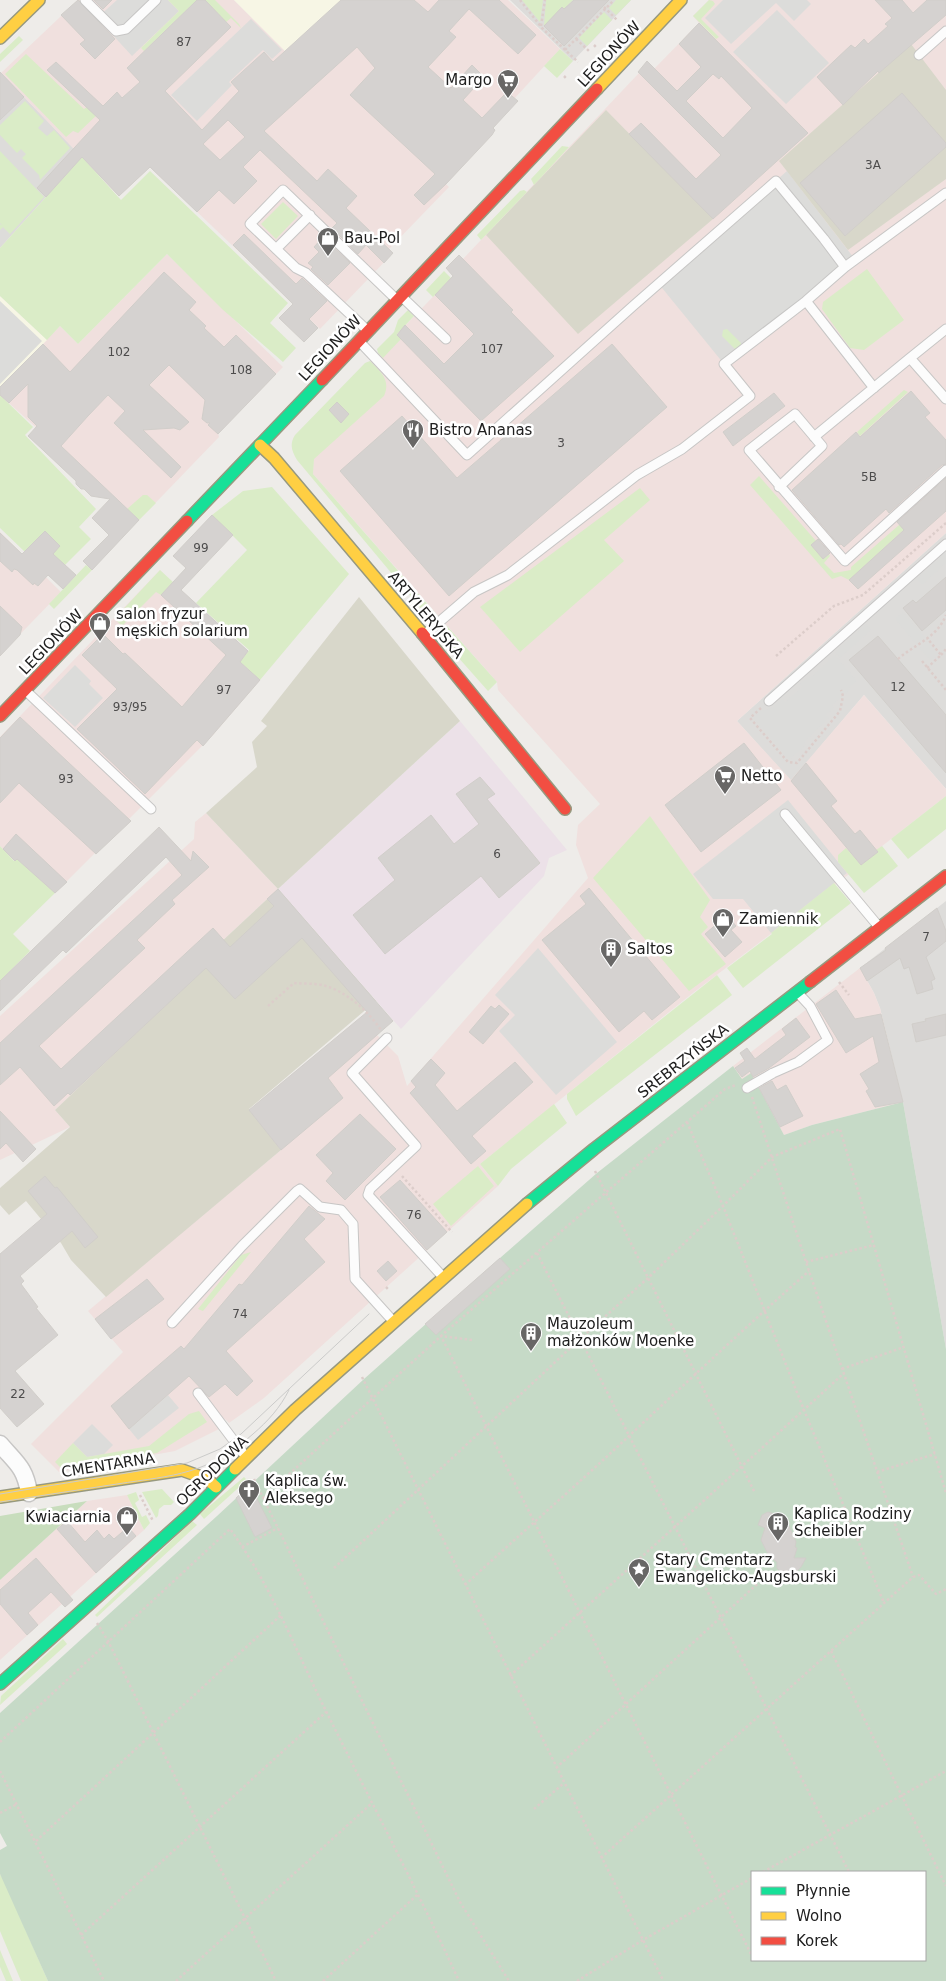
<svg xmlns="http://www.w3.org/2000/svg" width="946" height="1981" font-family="'DejaVu Sans',sans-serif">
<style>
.residential{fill:#dddcda}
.commercial{fill:#f0e0de}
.industrial{fill:#ece1e8}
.education{fill:#f7f6e5}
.religious{fill:#dcdcda}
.construction{fill:#d8d7ca}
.grass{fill:#daecc7;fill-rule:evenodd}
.forest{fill:#c8ddbd}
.cemetery{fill:#c6dac7;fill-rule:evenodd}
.building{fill:#d5d2d0;stroke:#d1ceca;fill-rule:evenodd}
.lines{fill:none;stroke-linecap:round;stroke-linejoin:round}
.lane-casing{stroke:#c7c6c5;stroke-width:11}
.street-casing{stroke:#c7c6c5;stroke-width:19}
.fast-casing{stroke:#97997f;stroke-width:14}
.slow-casing{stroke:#97997f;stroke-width:14}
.jam-casing{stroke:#97997f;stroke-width:14}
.path{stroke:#dccdca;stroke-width:2.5;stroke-dasharray:2.5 2.5;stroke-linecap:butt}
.lane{stroke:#fcfcfc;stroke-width:9}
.street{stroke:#fcfcfc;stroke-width:16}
.fast{stroke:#16e098;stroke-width:11}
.slow{stroke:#ffcf43;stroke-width:11}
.jam{stroke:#f24e42;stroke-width:11}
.tram{stroke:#cbcbca;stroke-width:1}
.labels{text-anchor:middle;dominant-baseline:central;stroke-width:5;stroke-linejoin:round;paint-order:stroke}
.number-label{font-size:12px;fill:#4d4c4c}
.street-label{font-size:15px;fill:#202020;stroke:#fff}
.poi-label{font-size:15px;fill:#202020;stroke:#fff;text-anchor:start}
</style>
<rect width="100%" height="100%" fill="#eeece9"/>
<path class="residential" d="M510,0H631L573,61Z
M1,73L82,157L0,248V74Z
M946,533V789L864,695L791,781L737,721Z
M946,901V1349L903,1102L880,1008L874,993L860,968Z"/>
<path class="commercial" d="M78,0H234L285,51L341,0H508L560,49L490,125L495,130L446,184L449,187L389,249L393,253L320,329L150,167L119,196L1,73Z
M709,0H946V533L737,721L791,780L864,695L946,789V796L877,850L878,852L861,865L689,996L480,1164L498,1186L264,1398L229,1423L225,1419L214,1423L219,1429L175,1451L59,1472L31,1444L123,1352L88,1311L281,1150L249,1110L360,1018L398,1056L407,1086L588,878L576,845L578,825L600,804L498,690L497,682L313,474L315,419L453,276L463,259L639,73L655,68L699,23L693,16Z
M167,254L283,367L218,433L219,437L139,520L0,395V387L60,326L78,344Z
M0,532L61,592L0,655Z
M160,570L260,680L213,735L55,893L18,859L15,861L0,846V737Z
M206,813L278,889L190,971L196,977L55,1110L70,1127L0,1160V1016L194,839L195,822Z
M860,968L874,993L880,1008L903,1102L812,1125L784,1135L750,1074L742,1080L733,1066Z
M127,1495L144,1530L0,1660V1580L87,1501Z"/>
<path class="industrial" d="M460,721L567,850L549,858L544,876L401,1029L278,889Z"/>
<path class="education" d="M234,0H342L285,51Z
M0,296L47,340L0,387Z"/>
<path class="religious" d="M117,0H168L179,11L132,56L97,18Z
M723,0H807L811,4L794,21L776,3L731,44L705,18Z
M777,10L829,63L786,104L733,52Z
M251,19L282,50L272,59L263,50L229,82L232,85L197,121L171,95Z
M787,171L857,262L724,364L658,283Z
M0,301L42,341L0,384Z
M946,552V563L922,585L916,579Z
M903,612L925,637L917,645L895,619Z
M866,624L871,630L840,658L835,652Z
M928,641L939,654L931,661L919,648Z
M835,655L857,681L848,688L850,690L832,705L834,708L826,715L829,718L804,742L806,745L789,760L753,718L761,711L774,707L782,699L785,702L802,687L799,684L808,677L810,678Z
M75,665L91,681L89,684L103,698L75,727L43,698Z
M788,800L847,873L771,933L743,899H713L693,874Z
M538,948L617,1042L556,1095L499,1031L515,1015L495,995Z
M168,1395L179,1408L138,1440L129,1429Z
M92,1424L113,1445L104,1454L87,1457L73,1443Z"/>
<path class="construction" d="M911,44L946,90V179L848,250L779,161Z
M606,110L713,219L578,334L486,235Z
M359,597L460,721L278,889L376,1001L249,1109L281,1150L106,1297L71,1260L61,1243L26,1201L9,1215L0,1205V1188L70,1127L55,1110L166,1005L190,971L278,889L206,813L257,767L252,742L267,726L261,721Z"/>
<path class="grass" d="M168,0H197L144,51L141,48L179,11Z
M205,0H215L239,24L241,28L231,18L226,22Z
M522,0H543L540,22Z
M546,0H573L564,9L562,8L544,26Z
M616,0H631L616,15L609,8Z
M709,0L713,1L715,4L701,19L719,37L716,39L693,16Z
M604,12L612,20L587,46L579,38Z
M19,36L23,40L0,62V54Z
M560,49L573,61L557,78L544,66Z
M26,54L84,109L91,104L100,112L78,133L73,131L66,137L5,74Z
M25,101L44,121L38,128L47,136L54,130L70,148L40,180L39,175L22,158L26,154L21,149L17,153L0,135V125Z
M562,146L569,147L534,185L531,179Z
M0,151L44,197L10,234L3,227L0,230V224L3,226L0,223Z
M82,157L121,200L150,171L288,303L270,323L296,348L283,362L222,309L167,254L78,344L60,326L47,340L0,296V248Z
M524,190L527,192L481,240L477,235L520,191Z
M283,202L298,216L276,239L261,224Z
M867,269L904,320L864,350L850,348L822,309L823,302Z
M444,271L451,278L433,297L426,290Z
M408,310L414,316L397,334L401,339L383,358L378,353L377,349L394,332L398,320Z
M727,329L741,343V346L736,350L722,336L723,330Z
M370,361C381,372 391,380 384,396L314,459L313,474L437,615L428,617L297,460C292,451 289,445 295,435L365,363ZM337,402L349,414L341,422L329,410Z
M904,390L908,392L860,436L857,432Z
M0,395L33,427L25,435L96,509L79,527L91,539L52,578L0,528Z
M759,476L816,541L811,545L823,559L829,554L830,556L824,563L834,573L851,570V567L946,484V491L849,580L841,576L832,579L750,485Z
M272,487L349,574L260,680L240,662L249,650L196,603L247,550L212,515L243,491Z
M640,488L650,500L604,540L624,561L520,652L480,607Z
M143,495H147L156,503L139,520L127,509Z
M86,565L92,570L54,609L49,604Z
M160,570L173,582L161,595L156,592L122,626L116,620V617Z
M447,626L497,682L488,691L441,638L442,630Z
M946,796V829L908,859L891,839Z
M650,816L710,900L700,917L708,927L701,934L726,964L689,991L593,878Z
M0,846L14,861L17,859L55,893L13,934L30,951L0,981Z
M882,846L898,866L864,893L838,862V855L846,848L861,865L878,852L876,850Z
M834,883L851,903L743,988L727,968L772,934L771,933Z
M717,975L732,995L576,1116L567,1099V1094Z
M554,1104L567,1123L511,1169L498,1186L480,1164Z
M478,1166L494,1186L451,1226L433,1204Z
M251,1252L203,1311L198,1309L241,1255Z
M199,1411L207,1422L157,1453L62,1469L55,1462L73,1443L87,1457L149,1446L189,1414Z
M244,1477L247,1480L204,1519L200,1514Z
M162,1489L174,1502L171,1505H164L159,1509L158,1516L156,1518L142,1492Z
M136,1492L139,1500L135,1503L142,1517L146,1515L150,1523L144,1530L127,1495Z
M192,1521L197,1525L97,1617L95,1615Z
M63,1639L67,1644L0,1705L1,1696Z
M0,1874L5,1883L48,1981H21L0,1931Z
M0,1950L13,1981H6L0,1967Z"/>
<path class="forest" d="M87,1501L0,1580V1516Z"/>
<path class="cemetery" d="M733,1066L742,1079L751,1073L784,1135L812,1125L903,1102L946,1349V1981H48L0,1874V1850L7,1846L0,1833V1713L217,1516L364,1379L500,1258L597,1173ZM752,1872H925V1960H752Z"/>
<path class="building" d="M78,0L115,39L95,59L80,44L85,40L61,15Z
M94,0H112L103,9Z
M197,0H205L231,27L165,91L202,130L239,91L231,82L264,52L273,62L341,0H414L428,12L439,0H499L536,35L518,54L469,9L449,31L456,37L428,67L451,88L472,65L484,77L463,100L482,118L507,92L518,101L493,128L495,130L492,135L446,184L424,205L414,195L435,174L350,95L375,68L357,47L264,131L317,181L328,169L357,196L346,208L393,253L384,263L366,245L358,254L332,228L337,223L260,150L243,167L257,181L234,204L219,190L197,212L150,167L119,196L82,157L46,197L37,188L100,120L47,70L56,62L103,106L117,92L122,98L140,82L127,68ZM228,120L245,137L220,160L203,144Z
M574,0H609L564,46L544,26L562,7L564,9Z
M875,0H902L913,13L927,0H946V15L879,73L878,71L843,105L817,77L851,45L855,48L864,39L868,44L888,26L885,24L892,18Z
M699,23L808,133L713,219L629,134L641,123L696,179L721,155L638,72L647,61L677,91L701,67L679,44ZM713,74L719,79L721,76L752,108L723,138L686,101Z
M0,72L24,97L0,120Z
M902,93L946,143V147L845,236L800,183Z
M244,234L296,284L302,278L327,301L309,319L318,328L304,342L279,318L293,304L233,245Z
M323,237L350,263L328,285L311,269L313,267L308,263L319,252L314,247Z
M459,255L513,310L511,312L554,356L481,421L397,335L405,325L444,364L474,334L435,295L453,276L446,268Z
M164,272L196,302L189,310L206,326L204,328L224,347L236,335L276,374L218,434L208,425L210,423H207L202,419L205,400L169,365L149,385L189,422L180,430L174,428L143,430L181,467L171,478L114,423L125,411L108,395L88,416L61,446L139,520L92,570L83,561L109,535L92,518L110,499L91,496L84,489H81L76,484V481L28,436L37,426L28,417V384L9,403L0,395V387L43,344L70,372Z
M612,344L667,407L449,596L340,471L402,416L457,478Z
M911,391L930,413L925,417L946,440V464L942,465L889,513L886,509L844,547L841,544L839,545L792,490L856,432L860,437Z
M774,393L785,406L733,446L723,432Z
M337,402L349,414L341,423L329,410Z
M946,478V511L858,589L849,580L904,530L897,522Z
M212,515L233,535L181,590L248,651L240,662L260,680L203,746L197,740L145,794L77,729L117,689L82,655L103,634L123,654L125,653L182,707L226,655L161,595L186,568L173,556Z
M45,531L60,546L53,554L76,575L63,589L48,575L38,586L34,583L33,585L17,570L14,569L12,572L0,561V533L22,554Z
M818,539L830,553L823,559L811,545Z
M946,577V610L922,631L903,608L913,600L916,603Z
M0,606L22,627L20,635L0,656Z
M878,636L946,715V773L849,660Z
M20,717L131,821L96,854L19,783L0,803V738Z
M744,743L781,790L701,852L665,805Z
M806,763L837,801L831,806L855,834L860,830L878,852L861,865L791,781Z
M480,777L495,794L487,799L540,863L499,898L481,876L385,954L353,915L395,880L378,858L431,815L454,844L479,824L456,794Z
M159,827L191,861L193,851L209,867L172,900L175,904L137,940L145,948L39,1046L61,1069L213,928L230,947L274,906L267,899L278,889L393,1021L328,1078L343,1098L281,1150L249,1110L367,1012L302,938L235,999L206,968L70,1095L68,1093L54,1106L20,1067L0,1085V1043L182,875L166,857L66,953L63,950L0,1011V981Z
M16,834L67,882L55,893L17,859L15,861L3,849Z
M589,888L680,997L652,1020L644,1011L619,1032L542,940L586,904L580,896Z
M937,908L946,931V941L926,957L935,979L931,981L933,989L917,994L909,967L904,969L900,958L867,981L860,968L886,950L885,948Z
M727,915L736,926L731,930L742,942L725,957L705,934Z
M836,990L855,1019L881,1014L903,1102L875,1107L866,1091L869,1089L860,1074L879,1062L873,1036L846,1053L816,1004Z
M499,1005L509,1014L483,1044L469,1032L491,1006L495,1009Z
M946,1014V1035L916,1042L912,1024L926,1021L925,1019Z
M796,1018L810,1037L769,1068L753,1077L750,1071L742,1077L735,1068L745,1061L740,1053L747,1048L755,1059L786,1035L782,1029Z
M431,1059L445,1073L435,1085L457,1111L515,1062L533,1082L472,1136L486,1151L471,1164L410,1093L416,1087L411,1081Z
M772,1081L777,1090L786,1085L803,1116L780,1127L759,1088Z
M0,1111L36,1149L23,1162L6,1143L0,1149Z
M360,1114L396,1149L345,1200L326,1181L333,1173L316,1155Z
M45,1176L55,1188L57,1187L98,1237L85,1248L72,1231L20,1276L24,1281L21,1284L38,1307L36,1308L58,1335L15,1371L44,1404L17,1427L0,1408V1254L47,1214L28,1191Z
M400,1180L447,1232L427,1250L380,1197Z
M309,1206L325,1219L304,1239L325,1262L226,1351L253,1381L237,1396L225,1384L209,1397L189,1376L129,1429L111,1406L181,1346L184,1349L239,1284L242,1285Z
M500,1258L510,1269L436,1335L425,1324Z
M388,1261L397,1271L386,1281L377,1271Z
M147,1279L164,1299L111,1339L95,1319Z
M250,1485L272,1528L255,1537L236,1498Z
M768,1512L778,1515V1523L789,1526L796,1542L795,1547L797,1548L794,1558H806L801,1567L795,1573L784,1575L777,1568V1562L769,1556L761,1540L765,1528L758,1525L762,1515Z
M67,1521L85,1542L97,1530L104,1539L109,1534L114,1539L128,1527L136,1536L96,1573L57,1529Z
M36,1558L73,1600L65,1607L51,1592L28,1613L38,1625L27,1635L0,1604V1590Z"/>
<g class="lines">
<g class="lane-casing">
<path id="lane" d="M85,0L116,31L126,29L156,0
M919,55L946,31
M276,249L310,215
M401,296L446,339
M806,301L874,388
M367,330L306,273L296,268L250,224L283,190L397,300
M359,341L467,455L633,306L776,181L824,239L845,267L946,193
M910,358L946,329
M814,437L910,358L946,399
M779,487L822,446L795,414L749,450L845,561L946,470
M424,635L474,592L508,575L637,475L682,449L750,396L724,364L806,301L845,267
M26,691L151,809
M769,701L946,544
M785,814L879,927
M387,1038L352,1073L416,1146L370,1189L368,1195L443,1277
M747,1088L773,1073L798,1062L828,1040L810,1006L797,992
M172,1323L242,1246L297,1191L300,1189L320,1207L341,1210L353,1224L355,1279L393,1321
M198,1393L246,1457"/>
</g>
<g class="street-casing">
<path id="street" d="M0,1444C16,1463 25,1467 29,1493"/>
</g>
<g class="fast-casing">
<path id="fast" d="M187,521L322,380
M527,1204L594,1149L810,982
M0,1684L190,1514L235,1469"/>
</g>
<g class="slow-casing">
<path id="slow" d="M0,38L39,0
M597,89L681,0
M260,445L274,458L422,633
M235,1469L295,1410L527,1204
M0,1497L182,1470L207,1479L216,1487"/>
</g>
<g class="jam-casing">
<path id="jam" d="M322,380L597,89
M422,633L565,809
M0,716L187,521
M810,982L946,876"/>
</g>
<path class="path" d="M520,0L542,28L578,62
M604,7L617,20
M541,26L545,0
M576,39L589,51
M594,45L596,47
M565,50L614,0
M564,76L566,78
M941,655L946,649
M776,656L834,606L863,595L946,523
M898,659C915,644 937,638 946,615
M922,661L946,690
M927,668L941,655L927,638
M761,708L750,718L788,762L797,763L840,711L843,696L841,690
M839,982L849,995
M268,1006L294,983C304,984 316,983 326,986C348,993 368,1011 381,1030
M752,1097L809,1271L913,1577
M687,1122L723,1206L804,1410L884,1603
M595,1171L755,1493
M402,1176L452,1232
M537,1253L849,1872
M806,1262L874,1245
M386,1287L389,1290
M472,1340L441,1336L752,1956
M842,1369L904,1347
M362,1377L663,1980
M877,1472L935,1454
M254,1479L460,1902L509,1981
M140,1495L153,1521
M263,1498L441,1336L687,1122L725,1089L736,1085
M242,1547L278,1528
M334,1568L580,1339L648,1278L723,1206L772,1157L840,1129L946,1493
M465,1585C520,1534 576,1486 630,1435C689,1380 748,1325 809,1271
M97,1623L108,1641L276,1981
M831,1651L946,1886
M510,1676C621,1575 733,1475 844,1373
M0,1742L230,1529C271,1585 296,1651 327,1713C371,1802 418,1891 459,1981
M556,1768L766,1576
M0,1771L104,1981
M534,1809L564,1783
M0,1813L17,1804
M36,1841L281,1615
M601,1858L913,1577L919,1575L936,1594L946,1589
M763,1872L946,1771
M81,1935L326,1712
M176,1981L372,1803
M323,1981L417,1895
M577,1981L643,1940L752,1878"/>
<use href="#lane" class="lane"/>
<use href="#street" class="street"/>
<use href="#fast" class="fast"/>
<use href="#slow" class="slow"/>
<use href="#jam" class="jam"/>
<path class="tram" d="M0,1494L187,1463L220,1449L241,1434L369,1314
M0,1502C39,1496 78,1490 117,1484C175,1475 207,1475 253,1434C268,1421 280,1408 289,1390"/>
</g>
<defs>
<g id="supermarket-pin" transform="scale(1.125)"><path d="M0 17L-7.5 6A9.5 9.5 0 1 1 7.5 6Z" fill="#686766" stroke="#fff"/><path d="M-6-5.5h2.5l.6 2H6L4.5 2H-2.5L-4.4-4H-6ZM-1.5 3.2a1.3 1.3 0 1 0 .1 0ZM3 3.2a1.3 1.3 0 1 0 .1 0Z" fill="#fff"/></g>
<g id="shop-pin" transform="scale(1.125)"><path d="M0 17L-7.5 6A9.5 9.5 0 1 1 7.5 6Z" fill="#686766" stroke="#fff"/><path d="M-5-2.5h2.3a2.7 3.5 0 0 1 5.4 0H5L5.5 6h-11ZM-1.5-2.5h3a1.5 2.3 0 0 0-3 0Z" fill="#fff"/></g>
<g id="restaurant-pin" transform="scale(1.125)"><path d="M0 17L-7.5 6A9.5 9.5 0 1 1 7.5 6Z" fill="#686766" stroke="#fff"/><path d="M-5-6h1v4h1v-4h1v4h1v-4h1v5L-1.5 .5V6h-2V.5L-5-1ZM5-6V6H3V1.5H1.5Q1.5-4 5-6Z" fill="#fff"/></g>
<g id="building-pin" transform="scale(1.125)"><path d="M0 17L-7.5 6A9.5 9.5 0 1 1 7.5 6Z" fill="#686766" stroke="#fff"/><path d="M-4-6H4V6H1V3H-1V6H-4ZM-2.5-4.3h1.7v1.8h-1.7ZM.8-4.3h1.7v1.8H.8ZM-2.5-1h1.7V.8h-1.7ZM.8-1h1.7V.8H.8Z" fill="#fff"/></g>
<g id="church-pin" transform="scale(1.125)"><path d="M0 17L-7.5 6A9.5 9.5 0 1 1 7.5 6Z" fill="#686766" stroke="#fff"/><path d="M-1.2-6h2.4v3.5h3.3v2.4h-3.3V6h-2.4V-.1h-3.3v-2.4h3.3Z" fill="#fff"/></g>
<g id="sight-pin" transform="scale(1.125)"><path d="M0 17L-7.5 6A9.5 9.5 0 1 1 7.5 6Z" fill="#686766" stroke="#fff"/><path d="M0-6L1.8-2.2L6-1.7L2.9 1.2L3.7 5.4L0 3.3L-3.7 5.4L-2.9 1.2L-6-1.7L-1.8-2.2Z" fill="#fff"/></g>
</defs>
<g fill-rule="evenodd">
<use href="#supermarket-pin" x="508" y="80"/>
<use href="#shop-pin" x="328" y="238"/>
<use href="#restaurant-pin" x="413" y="430"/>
<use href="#shop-pin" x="100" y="623"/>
<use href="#supermarket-pin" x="725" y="776"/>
<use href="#shop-pin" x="723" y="919"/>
<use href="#building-pin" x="611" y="949"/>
<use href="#building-pin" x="531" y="1333"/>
<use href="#church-pin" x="249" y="1490"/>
<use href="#shop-pin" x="127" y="1517"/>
<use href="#building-pin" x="778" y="1523"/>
<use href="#sight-pin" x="639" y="1569"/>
</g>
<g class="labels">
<g class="number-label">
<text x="184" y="42">87</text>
<text x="873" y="165">3A</text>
<text x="492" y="349">107</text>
<text x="119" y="352">102</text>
<text x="241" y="370">108</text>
<text x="561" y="443">3</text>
<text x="869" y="477">5B</text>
<text x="201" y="548">99</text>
<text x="898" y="687">12</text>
<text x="224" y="690">97</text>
<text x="130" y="707">93/95</text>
<text x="66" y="779">93</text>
<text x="497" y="854">6</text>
<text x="926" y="937">7</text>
<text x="414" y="1215">76</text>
<text x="240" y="1314">74</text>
<text x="18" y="1394">22</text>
</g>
<g class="street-label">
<text transform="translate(609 54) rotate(-47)">LEGIONÓW</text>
<text transform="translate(330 348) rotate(-47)">LEGIONÓW</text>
<text transform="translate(426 615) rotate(50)">ARTYLERYJSKA</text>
<text transform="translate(51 642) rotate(-46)">LEGIONÓW</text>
<text transform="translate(683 1061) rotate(-38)">SREBRZYŃSKA</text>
<text transform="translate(108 1465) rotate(-9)">CMENTARNA</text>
<text transform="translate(212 1471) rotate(-44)">OGRODOWA</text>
</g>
<g class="poi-label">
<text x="492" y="80" text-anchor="end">Margo</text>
<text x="344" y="238">Bau-Pol</text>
<text x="429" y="430">Bistro Ananas</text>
<text x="116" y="614">salon fryzur<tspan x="116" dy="17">męskich solarium</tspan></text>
<text x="741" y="776">Netto</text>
<text x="739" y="919">Zamiennik</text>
<text x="627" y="949">Saltos</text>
<text x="547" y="1324">Mauzoleum<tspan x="547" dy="17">małżonków Moenke</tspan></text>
<text x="265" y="1481">Kaplica św.<tspan x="265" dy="17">Aleksego</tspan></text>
<text x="794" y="1514">Kaplica Rodziny<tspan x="794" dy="17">Scheibler</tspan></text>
<text x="111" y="1517" text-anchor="end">Kwiaciarnia</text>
<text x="655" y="1560">Stary Cmentarz<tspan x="655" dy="17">Ewangelicko-Augsburski</tspan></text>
</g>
</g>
<rect x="751" y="1871" width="175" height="90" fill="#ffffff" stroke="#a6a6a6"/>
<rect x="761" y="1887" width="25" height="8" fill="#16e098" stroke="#a6a6a6"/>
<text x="796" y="1896" font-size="15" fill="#202020">Płynnie</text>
<rect x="761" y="1912" width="25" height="8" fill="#ffcf43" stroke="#a6a6a6"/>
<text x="796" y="1921" font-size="15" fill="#202020">Wolno</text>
<rect x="761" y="1937" width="25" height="8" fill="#f24e42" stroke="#a6a6a6"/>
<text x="796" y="1946" font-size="15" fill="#202020">Korek</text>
</svg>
